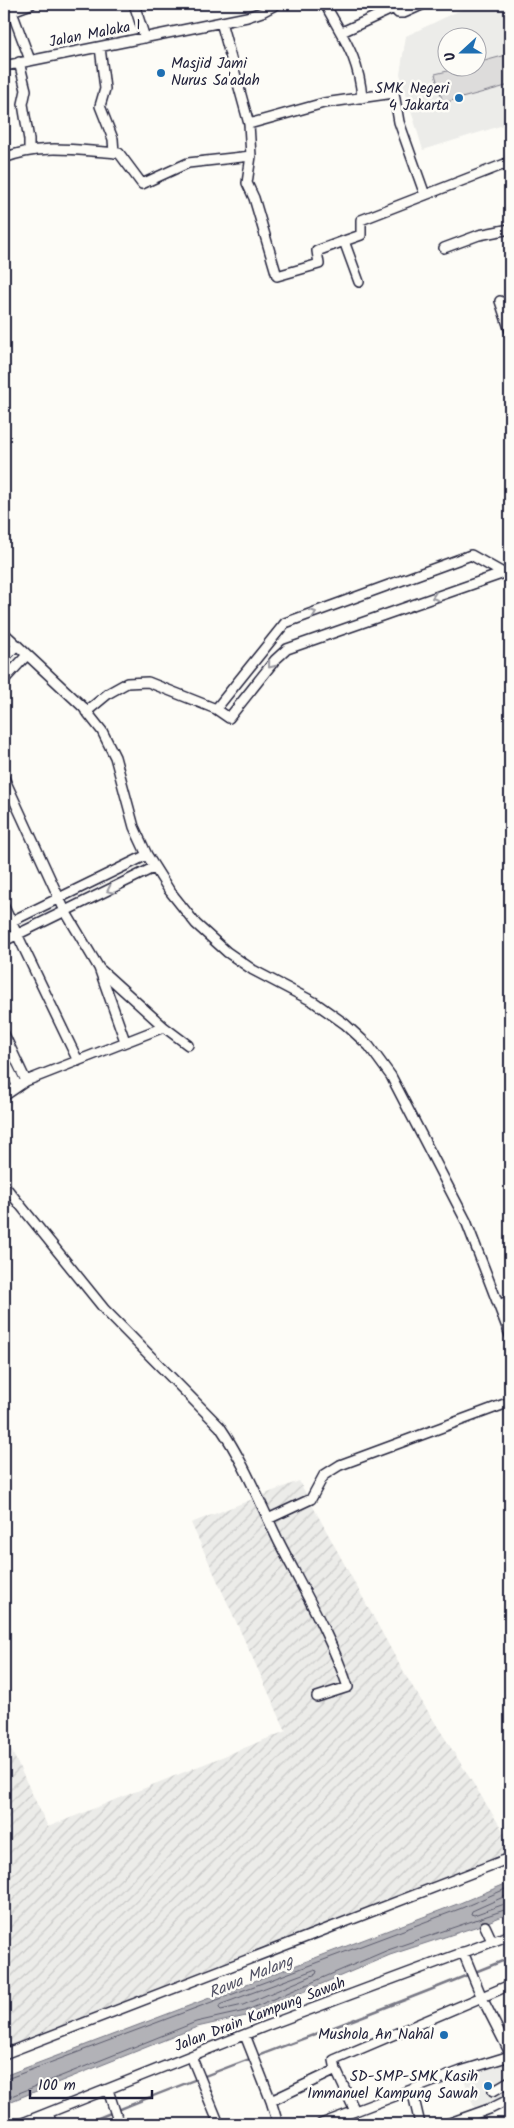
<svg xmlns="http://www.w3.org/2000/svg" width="514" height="2128" font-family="Kalam,sans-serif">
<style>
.built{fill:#ecece9;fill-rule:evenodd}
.industrial{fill:url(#industrial-furrows)}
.green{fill:#dddcdb;stroke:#807f8b}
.water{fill:#b2b2b7;stroke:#787885}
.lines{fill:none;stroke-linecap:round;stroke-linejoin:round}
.shore{stroke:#5c5c6d;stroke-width:1}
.stream{stroke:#787885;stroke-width:2.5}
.minor-casing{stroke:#22223b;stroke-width:12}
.minor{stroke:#fdfcf7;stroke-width:9}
.oneway{stroke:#9a9aa2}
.poi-dot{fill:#1f6fb2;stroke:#fdfcf7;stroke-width:2}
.labels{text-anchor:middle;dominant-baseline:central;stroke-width:5;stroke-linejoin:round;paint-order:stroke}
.street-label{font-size:15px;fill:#22223b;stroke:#fdfcf7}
.poi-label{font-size:15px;fill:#22223b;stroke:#fdfcf7;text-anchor:end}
.water-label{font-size:16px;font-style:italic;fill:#545466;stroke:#fdfcf7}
</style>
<defs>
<pattern id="industrial-furrows" width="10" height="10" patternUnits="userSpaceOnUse" patternTransform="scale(1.25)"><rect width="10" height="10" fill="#ecece9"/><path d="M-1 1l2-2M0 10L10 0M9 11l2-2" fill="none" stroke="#cacac9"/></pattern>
</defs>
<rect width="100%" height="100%" fill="#fdfcf7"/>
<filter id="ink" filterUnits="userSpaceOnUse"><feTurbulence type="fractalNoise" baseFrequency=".02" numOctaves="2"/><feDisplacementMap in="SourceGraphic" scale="10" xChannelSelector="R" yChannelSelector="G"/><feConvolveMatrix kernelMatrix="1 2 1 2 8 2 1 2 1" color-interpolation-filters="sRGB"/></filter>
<g filter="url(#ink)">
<path class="built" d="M473,4H510V123L423,150L400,74L406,36ZM446,38H476V68H446Z
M510,2060V2096L476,2113L463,2076Z"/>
<path class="industrial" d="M299,1481L404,1673L510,1842V1858L4,2057V1735L48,1827L286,1731L191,1523Z"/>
<path class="green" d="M510,54V85L443,103L435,74L460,68H476L477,63Z"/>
<path class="water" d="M510,1882V1913L478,1926L390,1955L246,2016L197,2027L4,2104V2076L460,1903Z"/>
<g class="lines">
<path class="shore" d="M510,1894L472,1911L471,1914L474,1915L510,1902
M314,1970L317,1971L316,1974L243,2005L221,2010L219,2008L220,2005Z
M4,2080L462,1908L510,1887
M4,2099L196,2022L245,2011L388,1950L510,1908"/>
<path class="stream" d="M475,1972L510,1958
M118,2110C234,2063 353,2022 470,1974
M84,2124L113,2112"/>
<g class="minor-casing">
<path id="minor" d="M9,4L30,60
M134,4L145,38
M325,4C343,38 359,57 362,98
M12,11L31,4
M221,22L249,124L251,156L247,183L254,198L277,276L319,264L317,251L344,241
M342,32L394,8L398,13H404L424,4
M100,47L105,89L100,106L113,139L114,153
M19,62L26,90L23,104L29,140V151
M4,66L247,17L262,12L277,4
M249,124L324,103L394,93L399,122L425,195
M4,158C41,143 80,151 119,153L142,184L188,163L251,156
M507,164L510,173
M444,248L479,235L510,229
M359,282L344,241L361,235V220L510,162
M500,301L510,331
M4,633L83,707L102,731L115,757L134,827L147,855L169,890L196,924L227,952L253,970L314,1002L345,1024L369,1046L391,1076L466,1221L510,1335
M4,658L17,645
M4,680L27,655
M216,709L285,623L471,555L503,573
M86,712L109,693L127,683L148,682L216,709L229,718L275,660L287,649L510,571
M4,778L65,911L99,968L125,1041
M4,907L78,1061
M4,925L147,855
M4,941L153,868
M101,970L164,1027L188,1045
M4,1034L26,1081
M4,1059L17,1085
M4,1096L26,1081L164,1027
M4,1185L105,1310L220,1427C244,1462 260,1503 279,1542C303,1589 331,1637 348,1687L317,1697
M499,1305L510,1300
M268,1519L311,1499L324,1475L340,1465L510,1402
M485,1926L492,1941
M463,1952L482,1998L510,2053
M245,2035L271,2101L278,2124
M4,2054L510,1858
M191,2056L219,2124
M108,2090L119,2124
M412,2090L420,2124
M493,2091L510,2081
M271,2101L336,2070
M355,2111L336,2070L334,2060L510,1985
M48,2114L52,2124
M20,2124L266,2026L510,1935
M321,2124L461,2071L510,2056
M447,2124L492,2108L510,2099"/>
</g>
<use href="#minor" class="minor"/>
</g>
<defs><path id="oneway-chevron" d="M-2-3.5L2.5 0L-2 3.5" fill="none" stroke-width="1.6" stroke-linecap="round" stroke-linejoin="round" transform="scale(1.25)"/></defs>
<g class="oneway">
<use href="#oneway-chevron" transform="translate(435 597) rotate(161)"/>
<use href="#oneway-chevron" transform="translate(313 613) rotate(-20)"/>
<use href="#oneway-chevron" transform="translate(271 665) rotate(129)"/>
<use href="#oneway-chevron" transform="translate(110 890) rotate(154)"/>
</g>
</g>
<g class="poi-dot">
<circle cx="161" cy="73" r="5"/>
<circle cx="459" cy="98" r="5"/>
<circle cx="444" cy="2035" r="5"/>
<circle cx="488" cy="2086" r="5"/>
</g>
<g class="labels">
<g class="street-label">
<text transform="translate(95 34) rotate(-11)">Jalan Malaka I</text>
<text transform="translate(260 2015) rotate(-21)">Jalan Drain Kampung Sawah</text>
</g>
<g class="poi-label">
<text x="171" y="64" text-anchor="start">Masjid Jami<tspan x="171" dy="17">Nurus Sa'adah</tspan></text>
<text x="449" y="89">SMK Negeri<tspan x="449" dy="17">4 Jakarta</tspan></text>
<text x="434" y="2035">Mushola An Nahal</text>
<text x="478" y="2077">SD-SMP-SMK Kasih<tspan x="478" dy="17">Immanuel Kampung Sawah</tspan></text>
</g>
<g class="water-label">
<text transform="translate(251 1977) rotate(-22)">Rawa Malang</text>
</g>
</g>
<rect width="514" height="2128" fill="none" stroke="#fdfcf7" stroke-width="20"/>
<rect x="10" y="10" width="494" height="2108" fill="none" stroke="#22223b" stroke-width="2" filter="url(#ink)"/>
<g transform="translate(462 52) rotate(249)"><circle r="24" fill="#fdfcf7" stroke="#a5a5ac"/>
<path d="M0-4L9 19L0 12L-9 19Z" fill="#1f6fb2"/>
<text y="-8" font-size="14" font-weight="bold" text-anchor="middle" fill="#22223b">U</text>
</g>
<path d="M30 2090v8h122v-8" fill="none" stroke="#22223b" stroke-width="2.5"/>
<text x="38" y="2090" font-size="15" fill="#22223b" stroke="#fdfcf7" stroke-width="4" paint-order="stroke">100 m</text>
</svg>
